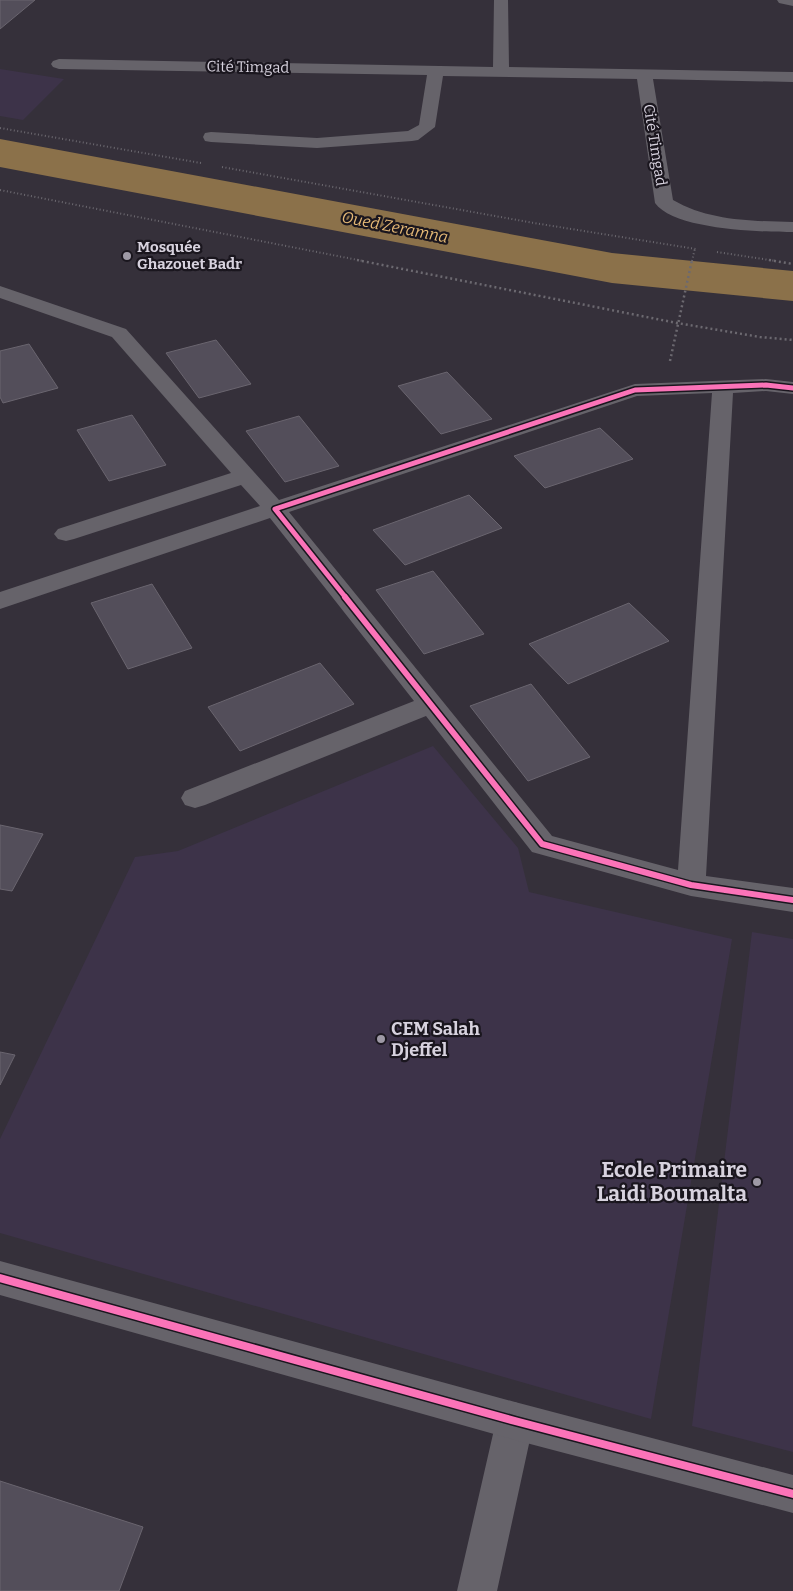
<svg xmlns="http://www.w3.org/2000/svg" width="793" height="1591" font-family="Bitter,serif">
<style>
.built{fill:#3d3349}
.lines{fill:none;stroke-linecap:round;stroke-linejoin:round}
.river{fill:#8b714a;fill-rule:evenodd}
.building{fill:#534e5a;stroke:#6a656f}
.path-far1{stroke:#6c6970;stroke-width:2;stroke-dasharray:1 2.5;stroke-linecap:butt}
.path{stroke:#6c6970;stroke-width:2.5;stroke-dasharray:2 3;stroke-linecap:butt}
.minor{fill:#66636a;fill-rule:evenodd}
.tertiary{fill:#66636a;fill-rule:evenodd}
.cycleway-far2-casing{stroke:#1a161e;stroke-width:8}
.cycleway-far1-casing{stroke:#1a161e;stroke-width:9}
.cycleway-casing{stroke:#1a161e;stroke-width:11}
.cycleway-far2{stroke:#fb73b8;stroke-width:5}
.cycleway-far1{stroke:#fb73b8;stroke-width:6}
.cycleway{stroke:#fb73b8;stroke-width:8}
.poi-dot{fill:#9e99a5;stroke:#1a161e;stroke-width:2}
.labels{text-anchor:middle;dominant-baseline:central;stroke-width:4.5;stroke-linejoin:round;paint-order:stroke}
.far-street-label{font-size:15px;fill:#d7d2de;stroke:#1a161e}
.far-poi-label{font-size:15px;font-weight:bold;fill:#d7d2de;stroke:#1a161e;text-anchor:start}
.far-water-label{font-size:16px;font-style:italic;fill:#e5b976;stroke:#1a161e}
.poi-label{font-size:18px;font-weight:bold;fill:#d7d2de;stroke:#1a161e;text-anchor:start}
.near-poi-label{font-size:21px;font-weight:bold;fill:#d7d2de;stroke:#1a161e;text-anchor:end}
</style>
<rect width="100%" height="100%" fill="#35303a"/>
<path class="built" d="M0,69L64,79L23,120L0,116Z
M433,746L518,848L529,892L732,939L651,1419L0,1233V1139L135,857L178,851Z
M752,932L793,939V1452L692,1426Z"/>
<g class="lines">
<path class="river" d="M0,139L612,253L793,271V301L612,283L0,167Z"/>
</g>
<path class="building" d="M0,0H35L0,29Z
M216,340L251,384L199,398L166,353Z
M29,344L58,388L3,403L0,397V351Z
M447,372L492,419L441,434L398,386Z
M132,415L166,465L109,481L77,430Z
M299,416L339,466L285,482L246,431Z
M600,428L633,459L545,488L514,456Z
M469,495L502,528L405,565L373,530Z
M433,571L484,634L424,654L376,590Z
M152,584L192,648L128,669L91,603Z
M629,603L669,641L568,684L529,644Z
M320,663L354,704L240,751L208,707Z
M531,684L590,757L528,781L470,706Z
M0,825L43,834L12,891L0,889Z
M0,1052L15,1055L0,1085Z
M0,1481L143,1527L119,1591H0Z"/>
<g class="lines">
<path class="path-far1" d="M0,128L201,163
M222,167L534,223L696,249
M0,190L363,261
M717,252L776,261
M692,261L695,248"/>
<path class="path" d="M357,260L677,323L760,337L793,340
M769,260L793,264
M670,361L692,260"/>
<path class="minor" d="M494,0H508L509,67L793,72V82L653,79L673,200C709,221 752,221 793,222V232C762,232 674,230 655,203L637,79L443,76L435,127L418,140L412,141L317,148L211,142L205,141L203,137L205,133L211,132L317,138L408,131L419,125L427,75L59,69L53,67L51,64L53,61L59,59L493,67Z
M777,0H793V6L779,3Z
M0,286L126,329L279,500L635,384L766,379L793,382V394L766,391L733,393L706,876L793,888V912L691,896L532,852L426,716L205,805L195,808L185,805L181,798L185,791L414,701L270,518L0,609V592L260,506L241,485L74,539L66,541L58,539L54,534L58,529L231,473L112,337L0,298ZM712,393L678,870L552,836L289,512L637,396Z
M515,1402L528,1408L534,1421L497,1591H457L496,1421L502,1408Z"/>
<path class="tertiary" d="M0,1261L515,1402L793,1475V1513L515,1440L0,1295Z"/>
<g class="cycleway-far2-casing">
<path id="cycleway-far2" d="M346,598L275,509L635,390L766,385L793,388"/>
</g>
<g class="cycleway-far1-casing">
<path id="cycleway-far1" d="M345,597L542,844L691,885L793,900"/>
</g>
<g class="cycleway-casing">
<path id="cycleway" d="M0,1278L515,1421L793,1494"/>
</g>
<use href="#cycleway-far2" class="cycleway-far2"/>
<use href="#cycleway-far1" class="cycleway-far1"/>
<use href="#cycleway" class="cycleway"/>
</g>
<g class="poi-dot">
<circle cx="127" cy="256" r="5"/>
<circle cx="381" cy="1039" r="5"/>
<circle cx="757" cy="1182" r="5"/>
</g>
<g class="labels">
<g class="far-street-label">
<text transform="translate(248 67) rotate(1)">Cité Timgad</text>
<text transform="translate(655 145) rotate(81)">Cité Timgad</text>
</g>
<g class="far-poi-label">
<text x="137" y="247">Mosquée<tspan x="137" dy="17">Ghazouet Badr</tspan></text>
</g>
<g class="far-water-label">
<text transform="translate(395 227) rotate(11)">Oued Zeramna</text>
</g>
<g class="poi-label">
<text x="391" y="1029">CEM Salah<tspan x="391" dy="21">Djeffel</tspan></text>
</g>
<g class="near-poi-label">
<text x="747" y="1170">Ecole Primaire<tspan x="747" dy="24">Laidi Boumalta</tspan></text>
</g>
</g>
</svg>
